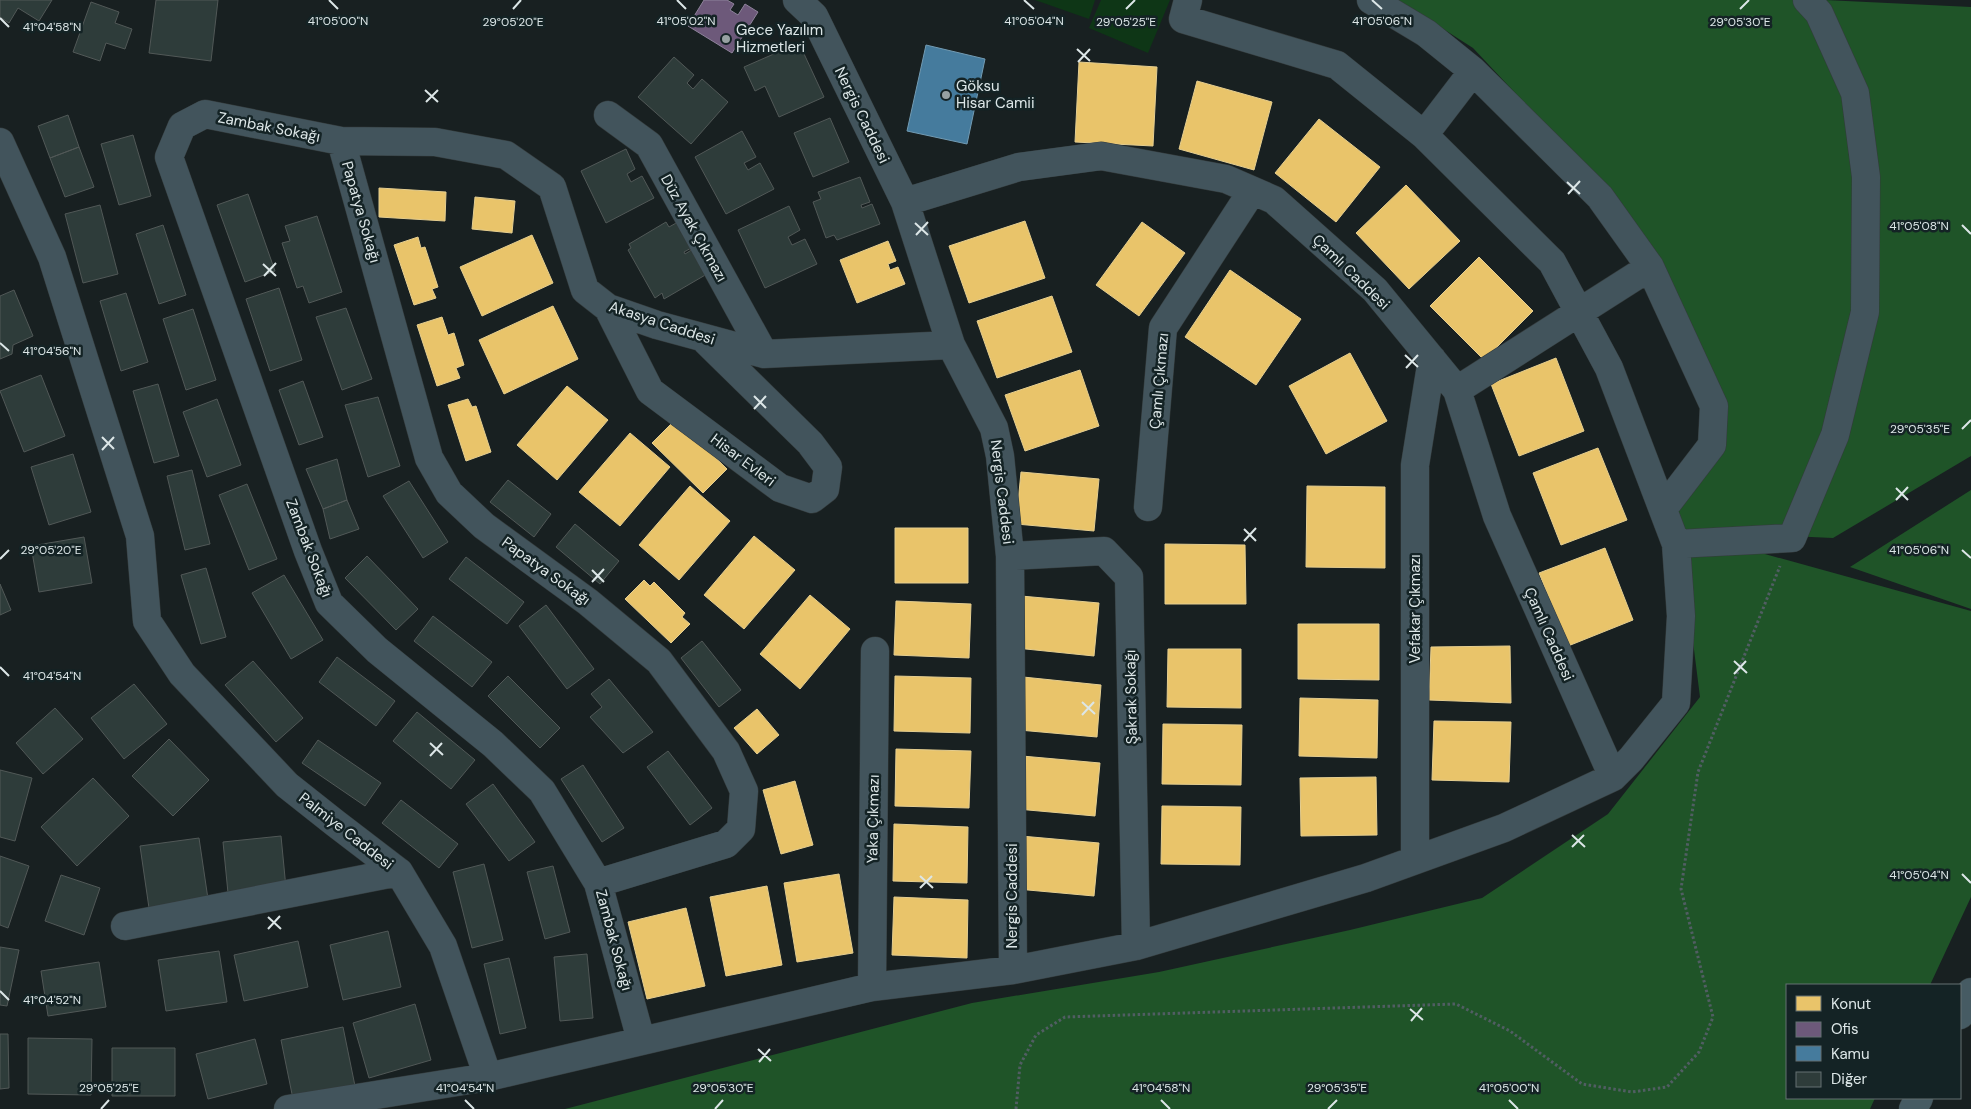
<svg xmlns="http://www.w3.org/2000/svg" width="1971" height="1109" font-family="'DM Sans',sans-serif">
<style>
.green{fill:#0e3616}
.forest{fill:#1f5428}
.homes{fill:#e9c46a;stroke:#e5ce90}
.offices{fill:#6d597a;stroke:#8e839b}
.public{fill:#457b9d;stroke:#729bb3}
.building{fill:#2e3c3a;stroke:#515857}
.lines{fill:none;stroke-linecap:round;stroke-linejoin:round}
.minor-casing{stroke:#343b3c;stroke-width:29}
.highway-casing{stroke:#343b3c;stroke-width:29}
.path{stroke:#515e63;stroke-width:3;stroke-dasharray:2.5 2.5;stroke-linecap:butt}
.minor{stroke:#42545c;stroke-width:28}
.highway{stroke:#465b63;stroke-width:28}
.ticks{fill:none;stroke:#dce6e7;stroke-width:2}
.poi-dot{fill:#97a1a2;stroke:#142325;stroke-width:2}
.labels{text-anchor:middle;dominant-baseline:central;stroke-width:5;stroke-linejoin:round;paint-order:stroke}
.poi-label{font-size:15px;fill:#dce6e7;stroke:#142325;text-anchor:start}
.street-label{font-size:15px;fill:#dce6e7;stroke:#142325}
.ticks-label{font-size:12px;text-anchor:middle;fill:#dce6e7;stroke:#142325;stroke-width:5;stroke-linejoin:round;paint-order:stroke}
</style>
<rect width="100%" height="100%" fill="#182021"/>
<path class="green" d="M1035,0H1095L1089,19Z
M1101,0H1170L1148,53L1089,28Z"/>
<path class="forest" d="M1398,0H1825L1971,7V456L1833,538L1682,531L1971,611V897L1930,985H1787V1098H1875L1870,1109H565L972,1003L1159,972L1350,930L1482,898L1608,814L1700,697L1679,531L1666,510L1721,399L1598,181L1473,48Z
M1971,490V609L1850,567Z"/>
<path class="homes" d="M1079,62L1157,67L1153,146L1075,142Z
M1197,81L1272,102L1254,170L1179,149Z
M1319,119L1380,167L1336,222L1275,173Z
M1406,185L1460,241L1409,289L1356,233Z
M379,188L446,192L445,221L379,217Z
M475,197L515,201L512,233L472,229Z
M1025,221L1045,278L969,303L949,246Z
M1142,222L1185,253L1139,316L1096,285Z
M532,235L553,283L482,316L460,267Z
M418,237L421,248L425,247L438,287L432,289L436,298L414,305L394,245Z
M888,241L896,261L888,264L890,270L898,267L905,284L857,303L840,260Z
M1479,257L1533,311L1484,360L1430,306Z
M1230,270L1301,319L1256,385L1185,337Z
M1052,296L1072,352L997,378L977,321Z
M553,306L578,359L504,394L479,340Z
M442,317L448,335L454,333L464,365L456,368L460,378L437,386L417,325Z
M1350,353L1387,421L1326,454L1289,386Z
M1556,358L1584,431L1519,456L1491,384Z
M1080,370L1099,426L1025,451L1005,395Z
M567,386L608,420L557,480L517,445Z
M468,399L472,407L476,406L491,452L466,461L448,405Z
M676,419L727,469L703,493L652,443Z
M630,433L670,467L620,526L579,492Z
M1598,448L1627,520L1561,545L1533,473Z
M1021,472L1099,479L1094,531L1016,524Z
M690,486L730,521L679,580L639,545Z
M1307,486L1385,487V568L1306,567Z
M895,528H968V583H895Z
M754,536L795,570L744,629L704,595Z
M1165,544L1245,545L1246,604H1165Z
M1605,548L1633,620L1568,646L1539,573Z
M644,580L650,586L654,582L685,613L682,617L690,624L671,643L625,599Z
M810,595L850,629L800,689L760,654Z
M1021,596L1099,603L1094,656L1016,648Z
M896,601L971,604L969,658L894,655Z
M1298,624H1379V680L1298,679Z
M1510,646L1511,703L1429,700L1431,647Z
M1168,649H1241V708L1167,707Z
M895,676L971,678L970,733L894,731Z
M1023,677L1101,685L1097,737L1019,730Z
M1300,698L1378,700L1377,758L1299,756Z
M757,709L779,735L757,754L734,728Z
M1434,721L1511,722L1509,782L1432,780Z
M1163,724L1242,725L1241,785L1162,784Z
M896,749L971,751L969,808L895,806Z
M1022,756L1100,763L1095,816L1017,809Z
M1376,777L1377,835L1301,836L1300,778Z
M795,781L813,845L781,854L763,790Z
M1162,806L1241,807L1240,865L1161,864Z
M894,824L968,827L967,883L893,881Z
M1021,836L1099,843L1094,896L1017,889Z
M839,874L853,953L797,962L784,883Z
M767,886L782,965L726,976L710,897Z
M894,897L968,900L967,958L892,955Z
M686,908L705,986L647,999L628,922Z"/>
<path class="offices" d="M704,0H727L734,4L730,10L738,15L745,4L758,12L732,53L688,26Z"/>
<path class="public" d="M926,45L985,59L967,144L907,131Z"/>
<path class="building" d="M0,0H52L39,21L18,8L9,23L0,17Z
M156,0H218L211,61L149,53Z
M91,2L119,12L115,23L132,29L125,49L106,43L100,61L73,52Z
M799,43L824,97L779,117L765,86L755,91L744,67Z
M674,57L694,75L687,83L693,89L702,79L728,102L691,144L638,97Z
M68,115L79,147L50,158L38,126Z
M830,118L849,162L813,177L794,133Z
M742,131L756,157L744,163L748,170L760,163L774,189L726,214L695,157Z
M133,135L151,196L119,205L101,144Z
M79,147L94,187L65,197L50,158Z
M626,149L635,169L627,174L631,182L642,176L654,198L606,223L581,171Z
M860,177L870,202L861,205L862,208L872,204L880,224L837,240L834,235L826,238L813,202L821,199L818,192Z
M248,194L275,271L245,282L217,205Z
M100,205L118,274L83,283L65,214Z
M789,206L800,230L788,237L792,245L805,239L817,264L765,288L738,230Z
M317,216L342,292L309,303L303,286L297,288L282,243L290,241L285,226Z
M666,222L669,227L678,222L693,247L684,252L685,254L693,249L707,274L664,299L662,293L655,298L628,250L631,248L629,244Z
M163,225L186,295L159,304L136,234Z
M279,288L302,360L270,371L246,299Z
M14,290L33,336L13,345L12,354L0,359V296Z
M126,293L148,362L121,371L100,301Z
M346,308L372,379L342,390L316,317Z
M193,309L216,380L186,390L163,319Z
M41,375L65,436L24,452L0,391Z
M303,381L323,437L299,445L279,390Z
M158,384L179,456L154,463L133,391Z
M378,397L400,466L368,477L345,405Z
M217,399L241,465L207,477L183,412Z
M73,454L91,512L49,525L31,467Z
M337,459L347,500L323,509L306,469Z
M192,470L210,544L185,550L167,476Z
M508,480L551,514L534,537L490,502Z
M409,481L448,542L423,558L383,496Z
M247,484L277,559L249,570L219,495Z
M347,500L359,529L330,539L323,509Z
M575,524L619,561L600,584L556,547Z
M84,537L92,583L39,592L31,546Z
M367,556L418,609L396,630L345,578Z
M466,557L524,602L507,624L449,579Z
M206,568L226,637L201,644L181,575Z
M284,575L323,640L291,659L252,593Z
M0,584L11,610L0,615Z
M546,605L594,669L567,689L519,626Z
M433,616L492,662L472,687L414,641Z
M702,641L741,690L719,707L681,658Z
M337,657L395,701L376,726L319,682Z
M253,661L303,718L276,742L225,685Z
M508,676L560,728L540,748L488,696Z
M609,679L653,732L623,753L590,717L602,707L591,694Z
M134,684L167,724L124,759L91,718Z
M55,708L83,739L43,774L16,743Z
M417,712L475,760L451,789L393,741Z
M169,739L209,780L173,816L132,776Z
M318,740L381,783L365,806L302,763Z
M668,751L712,808L690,825L647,767Z
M583,765L624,828L602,842L561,779Z
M0,770L32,778L15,841L0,837Z
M93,778L129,816L77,866L41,827Z
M493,784L535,842L509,861L466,804Z
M401,800L458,844L439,868L382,823Z
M281,836L286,888L228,893L223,842Z
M199,838L208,899L149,908L140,846Z
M0,856L29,866L8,928L0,925Z
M484,864L503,940L472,948L453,872Z
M553,866L570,932L545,939L527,872Z
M61,875L100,888L84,935L45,921Z
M388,931L401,987L343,1000L330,945Z
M298,941L308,987L244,1001L234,955Z
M0,947L19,950L7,1006L0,1005Z
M219,951L227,1002L166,1011L158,960Z
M587,954L593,1018L560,1021L554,957Z
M509,958L526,1028L500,1034L484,964Z
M99,962L106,1007L48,1016L41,971Z
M415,1004L431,1060L369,1078L353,1023Z
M343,1027L355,1086L293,1099L281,1040Z
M0,1034H8L9,1088L0,1089Z
M28,1038L92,1039L91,1095L28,1094Z
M255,1039L267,1084L208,1099L196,1054Z
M112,1048H175V1096H112Z"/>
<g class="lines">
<g class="minor-casing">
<path id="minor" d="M797,0L814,16L905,202L951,345L994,428L1000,456L1010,556L1013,970
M1371,0L1426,33L1473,71L1600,197L1650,267L1714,406L1712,445L1663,509
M608,115L649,145L764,354
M1424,135L1473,71
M341,141L429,458L449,493L484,526L588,602L659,661L726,751L744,791L741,829L726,844L598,883
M0,142L52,257L140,536L147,621L182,674L287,785L335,823L399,872L443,946L488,1077
M905,202L1019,167L1101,156L1226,179L1274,200L1375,290L1457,390L1497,516L1613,777
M608,308L650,391L780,488L812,499L825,489L828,467L810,443L704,339
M1457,390L1650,267
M1148,507L1163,328L1252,191
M1676,544L1792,538L1835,435L1865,312L1866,177L1855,93L1819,13L1807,0
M1010,556L1104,551L1129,577L1136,946
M1415,860V465L1432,359
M125,926L399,872
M872,987L875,651
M641,1040L598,883L542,791L493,744L377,650L329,603L308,551L169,157L182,126L205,114L341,141L435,142L506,155L552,187L585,290L608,308L657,325L764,354L951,345
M288,1109L488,1077L872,987L1013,970L1136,946L1366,878L1504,828L1613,777L1631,759L1676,703L1681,616L1676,544L1609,368L1552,262L1424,135L1337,65L1183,19L1188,0"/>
</g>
<g class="highway-casing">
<path id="highway" d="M1960,1015L1971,992
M1913,1109L1919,1098"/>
</g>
<path class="path" d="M1016,1109L1020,1065L1036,1035L1065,1017L1456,1004L1510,1031L1582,1084L1632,1092L1667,1087L1699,1052L1713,1017L1681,889L1698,772L1780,566"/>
<use href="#minor" class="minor"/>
<use href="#highway" class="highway"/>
</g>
<path class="ticks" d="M329,0L338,9M677,0L686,9M1024,0L1034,9M1372,0L1382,9M513,9L521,0M1126,9L1135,0M1740,9L1749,0M0,18L9,27M1077,49L1090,61M1078,62L1090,49M425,90L438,102M426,102L438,90M1567,182L1580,194M1568,194L1580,181M915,223L928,235M1962,225L1971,234M916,235L928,222M263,264L276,276M264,276L276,263M0,343L9,351M1405,355L1418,367M1406,368L1418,355M754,396L766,408M754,409L766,396M1962,429L1971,420M102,437L114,449M102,450L114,437M1896,488L1908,500M1896,500L1908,487M1244,529L1256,541M1244,541L1256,528M1962,550L1971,558M0,559L9,550M592,570L604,582M592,582L604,569M1734,661L1747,673M0,667L9,676M1734,674L1746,661M1082,702L1095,714M1082,715L1094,702M430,743L443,755M430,756L442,743M1572,835L1585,847M1572,847L1584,835M1962,874L1971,883M920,876L933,888M920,888L932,876M268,917L281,929M268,929L280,916M0,991L9,1000M1410,1009L1423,1020M1411,1021L1422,1008M758,1049L771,1061M759,1062L770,1049M465,1100L474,1109M1161,1100L1170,1109M1509,1100L1518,1109M101,1109L109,1100M715,1109L723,1100M1328,1109L1337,1100"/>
<g class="poi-dot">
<circle cx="726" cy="39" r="5"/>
<circle cx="946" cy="95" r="5"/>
</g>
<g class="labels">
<g class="poi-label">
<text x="736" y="30">Gece Yazılım<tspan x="736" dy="17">Hizmetleri</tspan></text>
<text x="956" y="86">Göksu<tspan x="956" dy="17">Hisar Camii</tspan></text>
</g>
<g class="street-label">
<text transform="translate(862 115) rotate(64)">Nergis Caddesi</text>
<text transform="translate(269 127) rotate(11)">Zambak Sokağı</text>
<text transform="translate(361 212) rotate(74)">Papatya Sokağı</text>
<text transform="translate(694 228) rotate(61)">Düz Ayak Çıkmazı</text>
<text transform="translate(1351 272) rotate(44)">Çamlı Caddesi</text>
<text transform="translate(662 323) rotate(18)">Akasya Caddesi</text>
<text transform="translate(1159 381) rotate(-85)">Çamlı Çıkmazı</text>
<text transform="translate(743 460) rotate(37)">Hisar Evleri</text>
<text transform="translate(1002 492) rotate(83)">Nergis Caddesi</text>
<text transform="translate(309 548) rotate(69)">Zambak Sokağı</text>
<text transform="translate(546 571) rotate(36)">Papatya Sokağı</text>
<text transform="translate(1415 609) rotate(-90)">Vefakar Çıkmazı</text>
<text transform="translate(1549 634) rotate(66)">Çamlı Caddesi</text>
<text transform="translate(1131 697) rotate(-91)">Şakrak Sokağı</text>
<text transform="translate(873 819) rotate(-89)">Yaka Çıkmazı</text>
<text transform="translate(346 831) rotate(38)">Palmiye Caddesi</text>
<text transform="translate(1012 896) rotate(-90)">Nergis Caddesi</text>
<text transform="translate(614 940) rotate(75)">Zambak Sokağı</text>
</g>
</g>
<g class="ticks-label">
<text x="338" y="25">41°05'00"N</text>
<text x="686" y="25">41°05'02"N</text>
<text x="1034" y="25">41°05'04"N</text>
<text x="1382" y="25">41°05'06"N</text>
<text x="513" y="26">29°05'20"E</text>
<text x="1126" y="26">29°05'25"E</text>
<text x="1740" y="26">29°05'30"E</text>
<text x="52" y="31">41°04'58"N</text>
<text x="1919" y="230">41°05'08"N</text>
<text x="52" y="355">41°04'56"N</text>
<text x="1920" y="433">29°05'35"E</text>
<text x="1919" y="554">41°05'06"N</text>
<text x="51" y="554">29°05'20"E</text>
<text x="52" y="680">41°04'54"N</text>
<text x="1919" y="879">41°05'04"N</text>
<text x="52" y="1004">41°04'52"N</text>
<text x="109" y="1092">29°05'25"E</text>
<text x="723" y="1092">29°05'30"E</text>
<text x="1337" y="1092">29°05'35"E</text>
<text x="465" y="1092">41°04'54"N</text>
<text x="1161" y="1092">41°04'58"N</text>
<text x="1509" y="1092">41°05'00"N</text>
</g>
<rect x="1786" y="984" width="175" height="115" fill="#142325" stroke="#647173"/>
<rect x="1796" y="996" width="25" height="15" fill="#e9c46a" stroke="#647173"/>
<text x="1831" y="1009" font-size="15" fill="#dce6e7">Konut</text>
<rect x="1796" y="1022" width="25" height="15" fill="#6d597a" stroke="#647173"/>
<text x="1831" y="1034" font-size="15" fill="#dce6e7">Ofis</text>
<rect x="1796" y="1046" width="25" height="15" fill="#457b9d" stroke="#647173"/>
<text x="1831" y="1059" font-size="15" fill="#dce6e7">Kamu</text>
<rect x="1796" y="1072" width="25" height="15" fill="#2e3c3a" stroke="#647173"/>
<text x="1831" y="1084" font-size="15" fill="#dce6e7">Diğer</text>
</svg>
